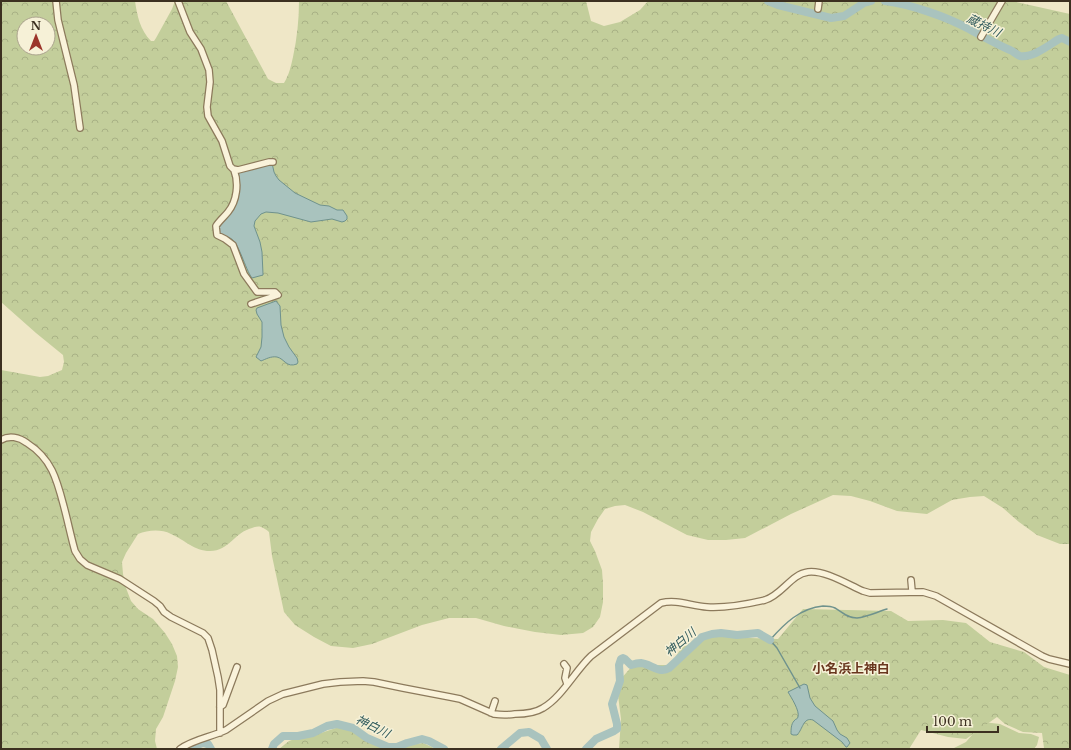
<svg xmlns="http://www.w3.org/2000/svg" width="1071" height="750" font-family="'Libre Baskerville','Noto Sans JP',serif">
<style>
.green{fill:#c3ce9b}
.forest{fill:url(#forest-crowns);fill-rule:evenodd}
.water{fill:#a9c3be;stroke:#6f928d}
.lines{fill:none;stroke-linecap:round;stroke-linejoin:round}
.stream{stroke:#6f928d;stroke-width:1.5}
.river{stroke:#a9c3be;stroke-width:8}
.minor-casing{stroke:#8c7a5c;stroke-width:8}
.minor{stroke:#faf3db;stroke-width:5.5}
.labels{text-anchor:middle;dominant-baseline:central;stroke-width:3;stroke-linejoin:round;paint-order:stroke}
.water-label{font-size:12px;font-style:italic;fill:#2f5a5c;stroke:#f6f1d7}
.quarter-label{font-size:13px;font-weight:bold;fill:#69361e;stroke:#f6f1d7}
</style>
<defs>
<pattern id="forest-crowns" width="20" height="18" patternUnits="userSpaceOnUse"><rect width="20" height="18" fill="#c3ce9b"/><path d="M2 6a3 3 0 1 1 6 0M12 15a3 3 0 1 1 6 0" fill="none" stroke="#a8b185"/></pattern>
</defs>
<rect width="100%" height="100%" fill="#efe7c7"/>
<path class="green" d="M983,722L1000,724L1019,733L1031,734L1039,737L1037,745L1034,749H952L966,742Z"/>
<path class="forest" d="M1,1H135C137,15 140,30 151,41H154L156,38L172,9L175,1H226L268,79L276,83H284C289,75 291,66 293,57C297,38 299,20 299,1H586L591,21L604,26L620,22L640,10L648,1H1012L1070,14V544H1060L1037,535L1019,522L1003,508L984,496L970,497L952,500L927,514L897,511L870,501L851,496L833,495L791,514L745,538L726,540H708L687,535L643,512L625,505L615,506L605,509L598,519L591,532L590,541L595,551L602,570L603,584V602L600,617L593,627L583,633L561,635L535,632L504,626L476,618H449L422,625L372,644L353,648L331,646L314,637L295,625L284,612L272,556L269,532C267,530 264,528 261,527C258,526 255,527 252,528C235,532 229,551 210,551C194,551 185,540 171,534C161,529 148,530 138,534L126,553L122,562L123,574L126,588L131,601L138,609L153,619L165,633L172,644L177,656L178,667L175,681L163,717L156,729L155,741L157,749H1V370L40,377L48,376L62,370L64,362L63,355L36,333L1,302ZM24,24H48V48H24Z
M803,609L891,611L908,621L943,620L966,623L990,642L1024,652L1044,667L1070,675V743L1069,749H1042L1044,748L1042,733L1023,732L1005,724L997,717L966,739L948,737L921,730L909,749H619L621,719L618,695L620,680L633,665H670L682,647L713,632L750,638L778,639Z
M348,724L367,736L396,747L423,743L436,749H279L289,741L306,735L321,733Z"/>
<path class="water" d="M270,163H272L274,172L276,176L279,180L295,193L320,205L329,206L337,210H343L347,216V219L345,221L342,222L332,219L311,222L278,213L266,212L261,214L255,221L254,226L260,242L262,252L263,274V275L252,278C245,269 239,242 230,238C227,237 223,236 220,236L217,228L230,213L237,173Z
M276,301L280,306L281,325L284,337L289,347L297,358L298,362L297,364C286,368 285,359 277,357C271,356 266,359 261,361L256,357L261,347L262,337V322L257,314L256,310L257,308Z
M804,684L807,685L810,698L815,706L833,721L837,730L840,734L847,738L850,743L847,747H846L842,742L813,720C803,717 803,729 797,735H793L791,734C791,730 791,724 794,721C796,718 797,720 798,717C800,711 791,697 788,692Z"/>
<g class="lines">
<path class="stream" d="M800,688L777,648L770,640C784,624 800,608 823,606C827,606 831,606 835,608C842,612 847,618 857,618C867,617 877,612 887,609"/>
<path class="river" d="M768,1L778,5L831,18L844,16L864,3L871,1
M885,1C910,4 947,17 969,29C982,36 996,44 1010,50C1013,51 1017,55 1020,56C1033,58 1049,45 1059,39L1062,38L1070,42
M186,749L203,743L208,744L211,749
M272,749L274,744L283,736H298L313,733L327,726L337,724L353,728L367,738L388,747H397L407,743L422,739L429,741L444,749
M501,749L520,733L529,732L541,739L547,749
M586,749L596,739L614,731L617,729V724L612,704L620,681L619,665L621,659L623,658L625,659L631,665C634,664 638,663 641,663C651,664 659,674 669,668L702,637L712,634L721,633L737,635L758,633L770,640"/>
<g class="minor-casing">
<path id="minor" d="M56,1L58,20L74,85L80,128
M178,1L190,32L201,49L209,70L210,82L207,107L208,116L222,141L230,166L233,169L238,170L269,162H273
M818,9L819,1
M981,37L1002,1
M234,170C239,183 237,201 228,212C224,217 219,221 216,226L217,235L225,239L233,245L244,274L257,292H275L278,295L251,304
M1,440C9,435 19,437 27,443C52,459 57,480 64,507C68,522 71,537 75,551L80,559L87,565L120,579L154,601L160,606L164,612L171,617L203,633L208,638L212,650L218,677L220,690V733
M911,580L912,591
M564,664L567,668L565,678L567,684
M220,707L223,705L237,667
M491,713L495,701
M180,749C194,739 212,737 226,730L268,701L283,694L323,684L340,682L363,681L374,682L403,688L450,697L460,699L494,714C501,715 508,715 515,714C524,714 535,713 543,708C562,697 575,671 591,656L661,603C677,599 691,606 707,607C724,608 748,604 765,600C782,595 791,574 808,572C825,570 847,584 863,591L870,593L923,592L936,596L1042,656L1049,659L1070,664"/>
</g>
<use href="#minor" class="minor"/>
</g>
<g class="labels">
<g class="water-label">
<text transform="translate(984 25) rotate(26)">蔵持川</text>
<text transform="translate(680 642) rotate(-40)">神白川</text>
<text transform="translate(373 726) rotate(26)">神白川</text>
</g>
<g class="quarter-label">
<text x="851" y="668">小名浜上神白</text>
</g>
</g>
<rect width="1071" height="750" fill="none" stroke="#3c3020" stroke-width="4"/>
<g transform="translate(36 36)"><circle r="19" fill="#f6f1d7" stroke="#aca48e"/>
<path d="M0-3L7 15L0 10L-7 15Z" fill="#9c352b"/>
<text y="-6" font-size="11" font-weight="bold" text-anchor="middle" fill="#3c3020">N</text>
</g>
<path d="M927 726v6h71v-6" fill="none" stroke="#3c3020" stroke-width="2"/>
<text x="933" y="726" font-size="12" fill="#3c3020" stroke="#f6f1d7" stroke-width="3" paint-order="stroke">100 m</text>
</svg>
